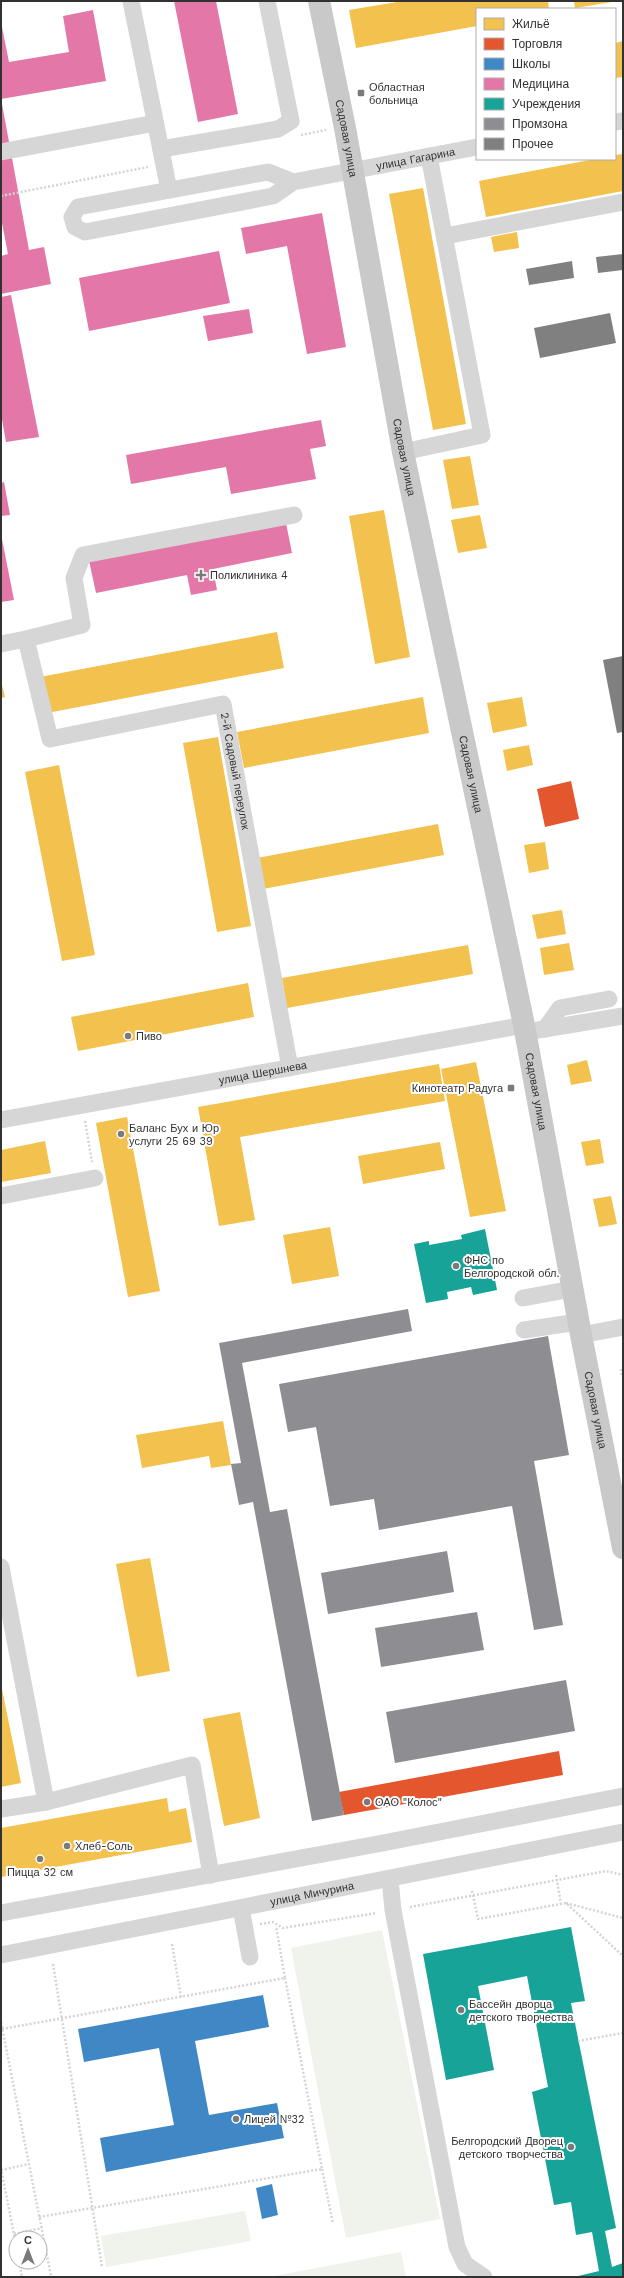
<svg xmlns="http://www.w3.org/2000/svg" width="624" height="2278" font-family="'Work Sans',sans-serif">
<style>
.green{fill:#f0f2ec}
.homes{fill:#f2c14e}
.shops{fill:#e4572e}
.schools{fill:#3f88c5}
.health{fill:#e377a8}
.public{fill:#17a398}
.industry{fill:#8d8d92}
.building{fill:#808080}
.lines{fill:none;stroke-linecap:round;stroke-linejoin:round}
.path{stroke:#d4d4d4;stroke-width:2.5;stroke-dasharray:2 2;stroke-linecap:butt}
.minor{stroke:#d6d6d6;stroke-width:17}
.major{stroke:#c9c9c9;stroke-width:22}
.poi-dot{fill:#7a7a7a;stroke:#fff;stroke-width:1.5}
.labels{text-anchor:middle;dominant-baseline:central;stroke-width:4;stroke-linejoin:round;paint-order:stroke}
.poi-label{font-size:11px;fill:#323232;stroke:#fff;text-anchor:start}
.street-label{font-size:11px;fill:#323232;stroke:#fff}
</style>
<rect width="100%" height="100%" fill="#fff"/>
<path class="green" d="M382,1930L440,2219L346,2238L291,1948Z
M245,2211L251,2241L106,2267L101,2236Z
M401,2252L406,2277H269Z"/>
<path class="homes" d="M403,1H548L549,9H477V26L356,48L349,10Z
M574,1H612V2L575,8Z
M623,41V77L615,78V43Z
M623,154V191L486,217L479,181L595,159H615V155Z
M423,188L466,424L433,430L389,194Z
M517,232L519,248L494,252L491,237Z
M470,456L479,505L452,509L443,460Z
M384,510L410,657L375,664L349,516Z
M480,515L487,548L458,553L451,520Z
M277,632L284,668L47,713L40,677Z
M1,681L5,697L1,698Z
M423,697L429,733L244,768L237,732Z
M522,697L527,726L493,733L487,703Z
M218,737L251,926L217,932L183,743Z
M529,745L533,765L507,771L503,750Z
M59,765L95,955L62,961L25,772Z
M438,824L444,855L263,889L257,858Z
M545,842L549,869L529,873L524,845Z
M562,910L566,934L537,939L532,915Z
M569,943L574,970L544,975L540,948Z
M468,945L473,974L287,1008L282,978Z
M248,983L254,1017L78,1051L71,1017Z
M587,1060L592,1081L571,1085L567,1065Z
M476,1062L506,1211L470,1217L441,1069Z
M439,1064L445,1101L240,1137L255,1220L219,1226L198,1107Z
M127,1117L160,1291L128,1297L96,1123Z
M600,1139L604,1163L586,1166L581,1142Z
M45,1141L51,1173L1,1182V1150Z
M440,1142L445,1169L363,1184L358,1156Z
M611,1196L617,1224L599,1227L593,1199Z
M330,1227L339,1276L292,1284L283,1235Z
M223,1421L231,1465L211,1468L209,1456L142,1468L136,1435Z
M150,1558L170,1671L137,1677L116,1564Z
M1,1684L21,1783L1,1787Z
M240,1712L260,1818L224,1826L203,1719Z
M167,1798L169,1812L186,1808L192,1842L1,1877V1828Z"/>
<path class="shops" d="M571,781L579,819L545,827L537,789Z
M559,1751L563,1775L344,1815L339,1792Z"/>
<path class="schools" d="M263,1995L269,2027L195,2041L209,2115L277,2103L284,2138L106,2172L100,2138L174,2125L159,2048L84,2062L78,2029Z
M272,2184L278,2215L262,2219L256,2188Z"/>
<path class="health" d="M174,1H216L238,114L198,122Z
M93,10L106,81L1,99V22L9,62L69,52L63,16Z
M2,104L29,250L44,247L51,284L1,294V256L8,254L1,218Z
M322,213L346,347L307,354L287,246L246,254L241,228Z
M219,251L230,303L89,331L79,278Z
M11,295L39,437L6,442L1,414V297Z
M249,309L253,333L208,341L203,316Z
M321,420L326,446L310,449L316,479L231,494L226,467L131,484L126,455Z
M4,482L10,515L1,516V483Z
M285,518L292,553L213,569L217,590L191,595L187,575L96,593L88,556Z
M1,534L14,600L1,602Z"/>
<path class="public" d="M485,1229L497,1290L473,1295L471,1287L447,1292L448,1299L426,1303L414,1244L429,1241V1245L462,1239L461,1235Z
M571,1927L585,2001L571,2003L616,2228L605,2231L612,2267L623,2263V2277H574L599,2271L592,2232L576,2235L571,2202L554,2205L532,2092L548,2087L527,1976L478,1986L494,2070L446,2080L423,1954Z"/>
<path class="industry" d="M408,1309L412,1331L242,1363L270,1512L287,1509L344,1815L312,1821L253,1502L239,1505L231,1464L241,1463L219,1343Z
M548,1336L569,1455L534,1461L563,1625L534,1630L512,1506L379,1530L374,1499L330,1506L316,1427L288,1432L279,1384Z
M447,1551L454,1592L328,1614L321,1573Z
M477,1612L484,1650L381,1667L375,1628Z
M566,1680L575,1731L395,1763L386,1712Z"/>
<path class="building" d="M623,254V270L598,273L596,257Z
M572,261L574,278L529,285L526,269Z
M610,313L616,343L540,358L534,328Z
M623,656V732L617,733L603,660Z"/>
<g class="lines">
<path class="path" d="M301,135L326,130
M1,196L148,167
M85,1121L92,1162
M621,1369L622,1376
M556,1875L561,1904
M472,1891L478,1919L566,1903L623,1956
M566,1903L623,1918
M410,1907L606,1871L623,1875
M260,1924L273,1922L283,1928L377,1913
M172,1944L181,1997
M53,1964L102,2267
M1,2022L51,2276
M2,2029L285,1978L276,1926
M578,2041L623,2033
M1,2168L16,2245
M322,2169L333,2224
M1,2170L29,2164
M39,2217L322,2169L285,1978
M14,2234L42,2228
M19,2262L22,2277"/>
<g class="minor">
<path d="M131,1L169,190"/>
<path d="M615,122L623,121"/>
<path d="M161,149L278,129L291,121L267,1"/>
<path d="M1,152L155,123"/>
<path id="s1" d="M293,182L273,196L85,232L75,227L72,217L78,207L268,172L293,182L477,147"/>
<path d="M445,236L623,202"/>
<path d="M403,452L482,435L429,156"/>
<path d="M26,639L82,625L74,578L83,555L294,515"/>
<path id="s2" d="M1,644L26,639L50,739L223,704L290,1068"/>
<path d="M545,1029L560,1008L609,999"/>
<path d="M526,1032L623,1016"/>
<path id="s3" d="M1,1120L524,1025"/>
<path d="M1,1196L95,1178"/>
<path d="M523,1298L572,1289"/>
<path d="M524,1330L578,1322"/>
<path d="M581,1335L623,1327"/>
<path d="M1,1567L46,1802"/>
<path d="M1,1809L46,1802L192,1765L211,1875"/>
<path d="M390,1879L393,1910L457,2247L465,2264L484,2277"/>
<path d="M241,1908L250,1957"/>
<path d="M1,1913L383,1843L623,1796"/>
<path id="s4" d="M1,1955L623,1832"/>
</g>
<path class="major" id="s5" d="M319,1L345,128L403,452L524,1025L581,1335L623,1548"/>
</g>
<g class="poi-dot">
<rect x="357" y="89" width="8" height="8" rx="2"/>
<path d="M199 569h4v4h4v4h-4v4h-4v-4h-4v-4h4z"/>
<circle cx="128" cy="1036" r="4"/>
<rect x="507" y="1084" width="8" height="8" rx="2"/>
<circle cx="121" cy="1134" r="4"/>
<circle cx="456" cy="1266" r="4"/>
<circle cx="367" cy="1802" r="4"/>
<circle cx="67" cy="1846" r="4"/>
<circle cx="40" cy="1859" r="4"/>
<circle cx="461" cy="2010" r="4"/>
<circle cx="236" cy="2119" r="4"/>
<circle cx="571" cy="2147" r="4"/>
</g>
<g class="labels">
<g class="poi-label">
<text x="369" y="87">Областная<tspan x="369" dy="13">больница</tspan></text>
<text x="210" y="575">Поликлиника 4</text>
<text x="136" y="1036">Пиво</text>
<text x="503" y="1088" text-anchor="end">Кинотеатр Радуга</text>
<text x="129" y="1128">Баланс Бух и Юр<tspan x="129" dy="13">услуги 25 69 39</tspan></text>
<text x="464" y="1260">ФНС по<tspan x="464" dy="13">Белгородской обл.</tspan></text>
<text x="375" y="1802">ОАО "Колос"</text>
<text x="75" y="1846">Хлеб-Соль</text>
<text x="40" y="1872" text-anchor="middle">Пицца 32 см</text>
<text x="469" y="2004">Бассейн дворца<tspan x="469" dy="13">детского творчества</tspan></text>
<text x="244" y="2119">Лицей №32</text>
<text x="563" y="2141" text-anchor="end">Белгородский Дворец<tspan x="563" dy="13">детского творчества</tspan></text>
</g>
<g class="street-label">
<text stroke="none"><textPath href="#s5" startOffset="140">Садовая улица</textPath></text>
<text stroke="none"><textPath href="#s1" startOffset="594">улица Гагарина</textPath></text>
<text stroke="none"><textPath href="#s5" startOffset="464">Садовая улица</textPath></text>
<text stroke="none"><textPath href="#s2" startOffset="373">2-й Садовый переулок</textPath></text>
<text stroke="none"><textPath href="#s5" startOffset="788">Садовая улица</textPath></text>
<text stroke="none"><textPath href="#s3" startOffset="266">улица Шершнева</textPath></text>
<text stroke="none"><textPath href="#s5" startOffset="1112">Садовая улица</textPath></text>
<text stroke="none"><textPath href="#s5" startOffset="1436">Садовая улица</textPath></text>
<text stroke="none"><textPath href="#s4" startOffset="317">улица Мичурина</textPath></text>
</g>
</g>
<rect width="624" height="2278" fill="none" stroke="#323232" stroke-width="4"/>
<rect x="476" y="8" width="140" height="152" fill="#ffffff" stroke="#adadad"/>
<rect x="484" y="18" width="20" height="12" fill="#f2c14e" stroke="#adadad"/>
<text x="512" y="28" font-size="12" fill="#323232">Жильё</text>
<rect x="484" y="38" width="20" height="12" fill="#e4572e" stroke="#adadad"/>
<text x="512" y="48" font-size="12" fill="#323232">Торговля</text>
<rect x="484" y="58" width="20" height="12" fill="#3f88c5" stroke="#adadad"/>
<text x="512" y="68" font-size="12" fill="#323232">Школы</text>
<rect x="484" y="78" width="20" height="12" fill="#e377a8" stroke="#adadad"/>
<text x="512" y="88" font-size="12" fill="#323232">Медицина</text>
<rect x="484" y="98" width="20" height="12" fill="#17a398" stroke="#adadad"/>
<text x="512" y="108" font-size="12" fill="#323232">Учреждения</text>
<rect x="484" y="118" width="20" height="12" fill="#8d8d92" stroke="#adadad"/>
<text x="512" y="128" font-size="12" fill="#323232">Промзона</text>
<rect x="484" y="138" width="20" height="12" fill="#808080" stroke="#adadad"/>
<text x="512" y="148" font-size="12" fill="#323232">Прочее</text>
<g transform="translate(28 2250)"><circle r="19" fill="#ffffff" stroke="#adadad"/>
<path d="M0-3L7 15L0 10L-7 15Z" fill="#7a7a7a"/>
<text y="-6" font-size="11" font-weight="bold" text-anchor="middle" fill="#323232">С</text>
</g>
</svg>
